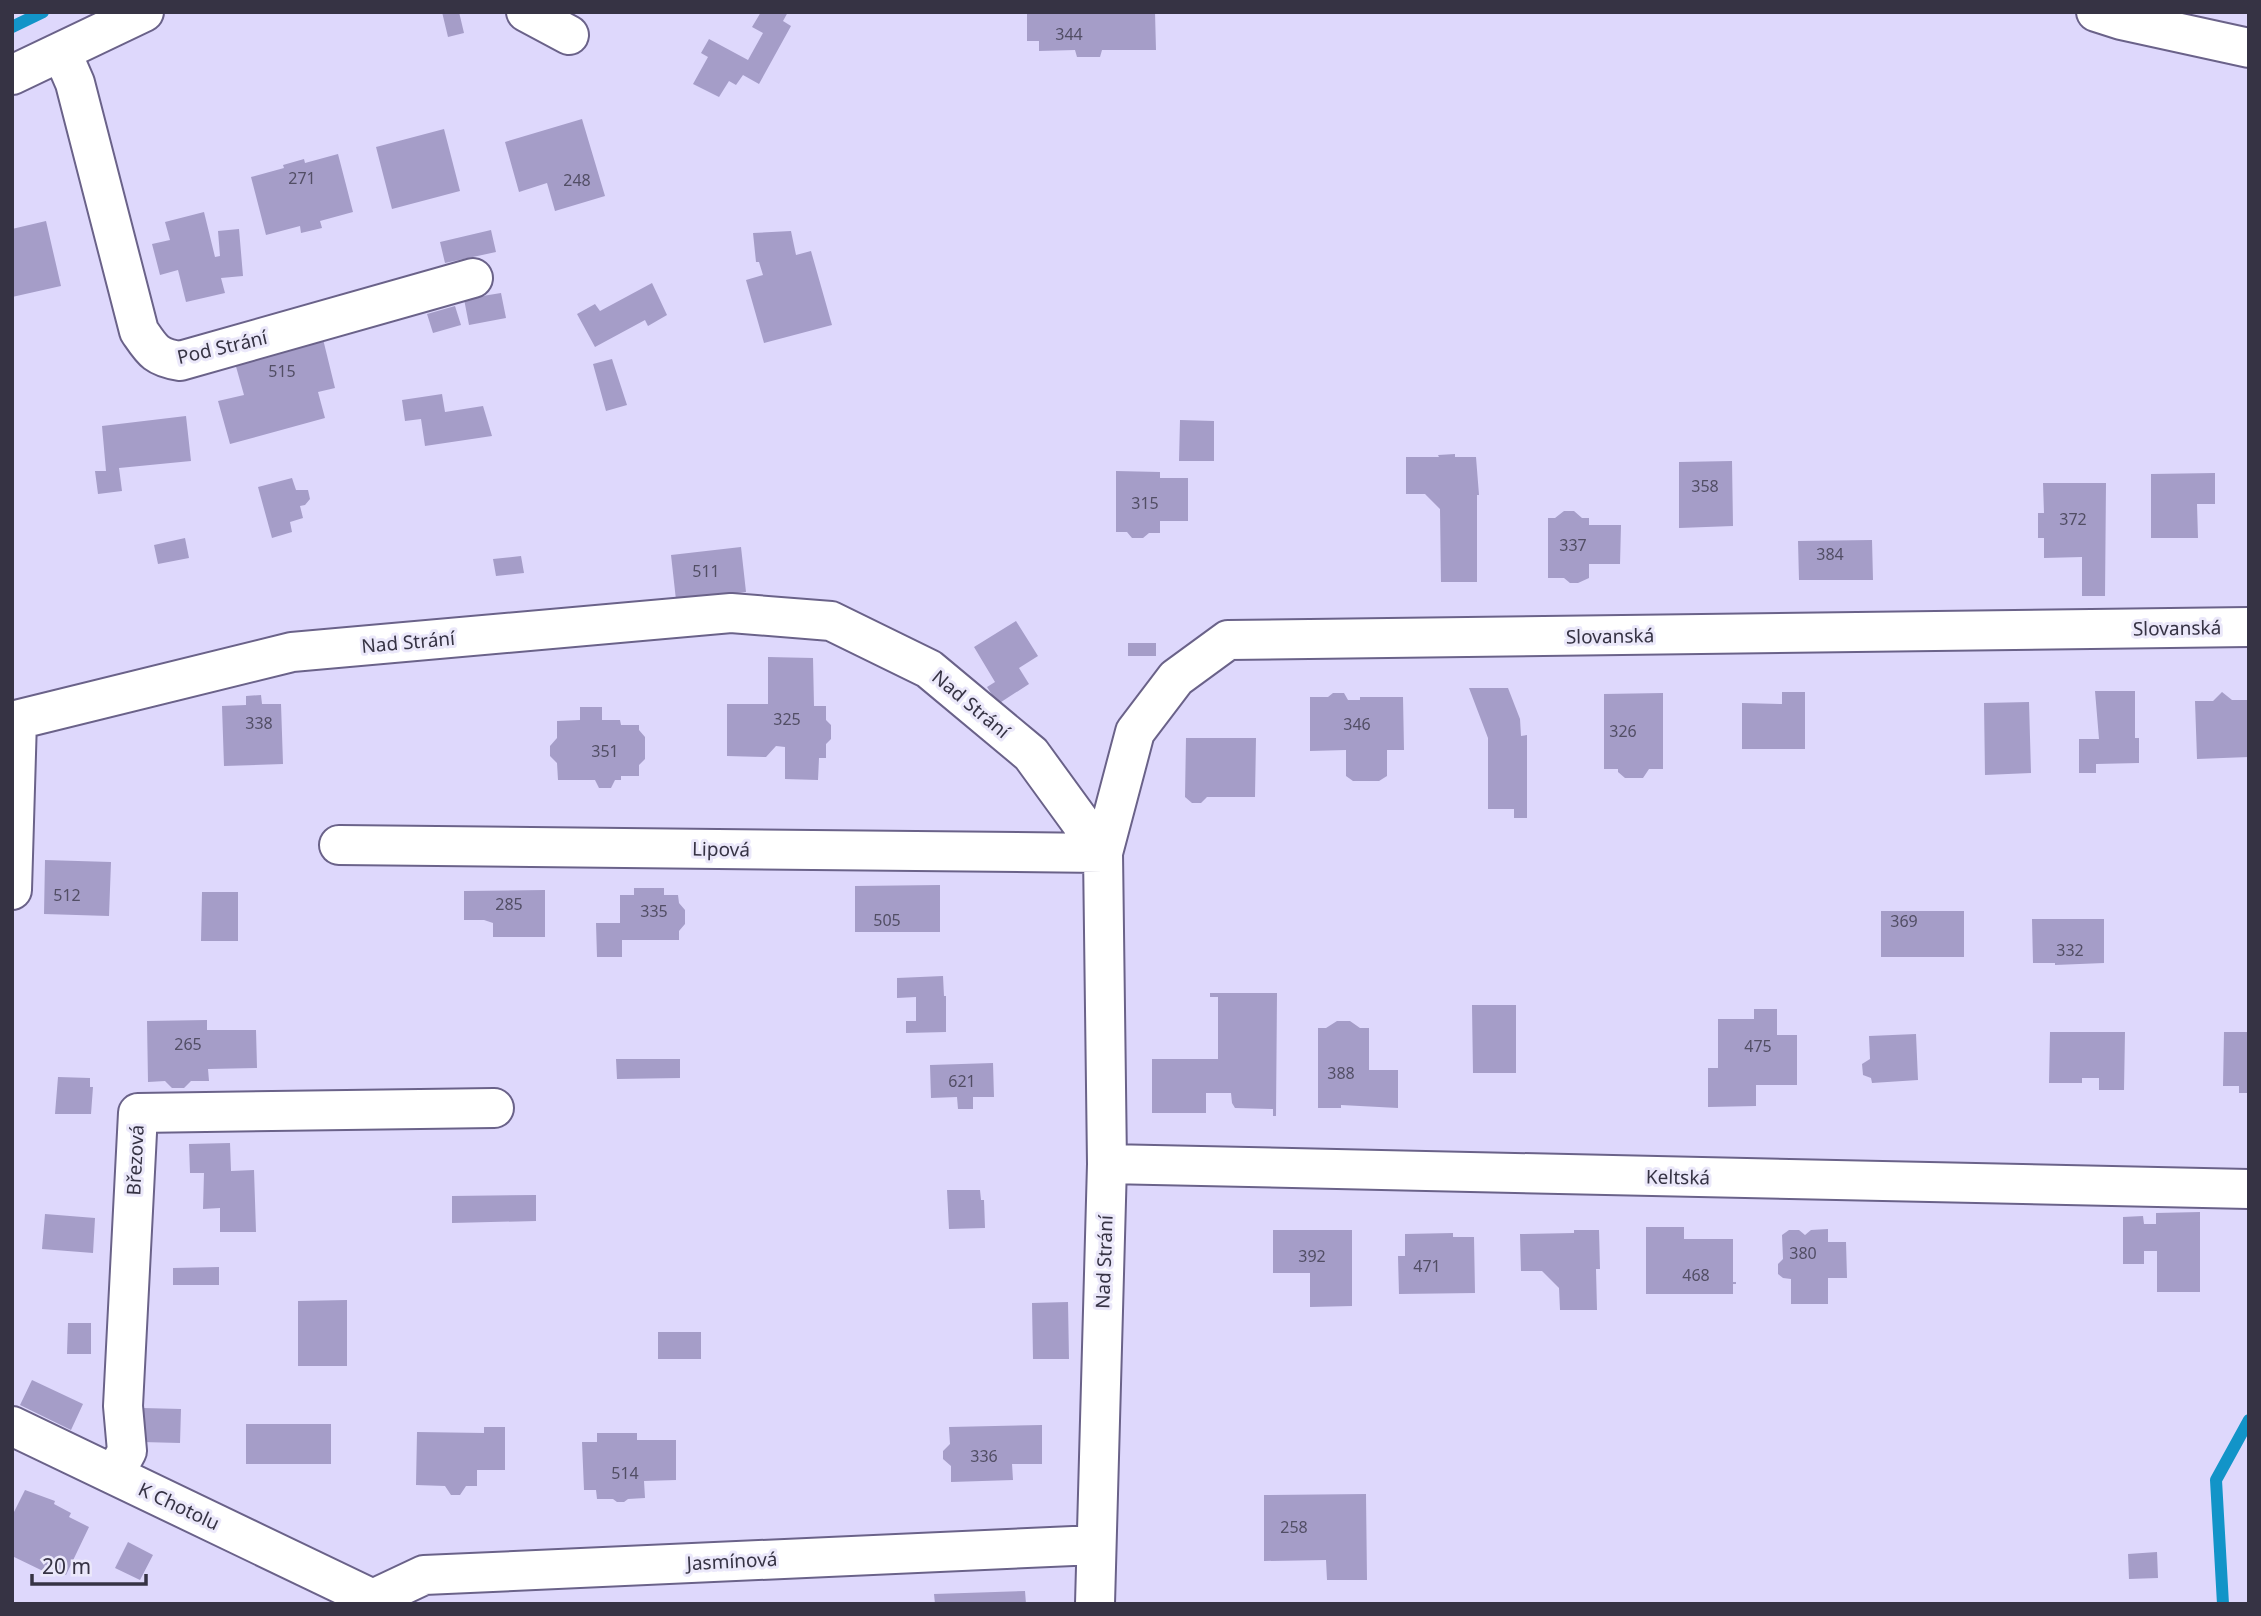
<svg xmlns="http://www.w3.org/2000/svg" width="2261" height="1616" font-family="'Noto Sans',sans-serif">
<style>
.lines{fill:none;stroke-linecap:round;stroke-linejoin:round}
.stream{stroke:#1294c8;stroke-width:12}
.building{fill:#a59dc8}
.minor-casing{stroke:#6a6289;stroke-width:42}
.minor{stroke:#fff;stroke-width:38}
.labels{text-anchor:middle;dominant-baseline:central;stroke-width:6;stroke-linejoin:round;paint-order:stroke}
.number-label{font-size:16px;fill:#524e65}
.street-label{font-size:19px;fill:#363344;stroke:#ebe8fa}
</style>
<rect width="100%" height="100%" fill="#ded8fc"/>
<g class="lines">
<path class="stream" d="M12,27L43,12
M2223,1604L2216,1480L2249,1420"/>
</g>
<path class="building" d="M442,12H459L464,33L448,37Z
M761,12H788L783,21L791,26L759,84L743,75L736,85L729,81L719,97L693,84L708,57L701,53L709,39L748,60L763,33L752,27Z
M1027,12H1155L1156,50H1102L1100,57H1077L1075,50L1039,51V41H1027Z
M582,119L605,196L555,211L547,183L519,192L505,142Z
M444,129L460,191L392,209L376,147Z
M338,154L353,212L320,221L322,228L301,233L300,226L266,235L251,177L284,168L283,165L304,159L305,163Z
M204,212L215,257L220,256L218,231L239,229L243,276L221,278L225,293L186,302L178,270L160,275L152,244L170,240L165,222Z
M46,221L61,286L12,297V229Z
M491,230L496,252L445,263L440,242Z
M791,231L796,255L811,251L832,325L764,343L746,280L763,275L759,262H756L753,233Z
M652,283L667,315L648,326L645,320L595,347L577,314L595,304L600,311Z
M501,293L506,318L469,325L464,299Z
M455,306L461,325L433,333L427,314Z
M323,339L335,388L318,392L325,418L230,444L218,401L244,395L235,363Z
M612,359L627,405L606,411L593,364Z
M442,394L445,412L483,406L492,436L425,446L421,419L405,421L402,400Z
M186,416L191,461L119,468L122,491L98,494L95,471H106L102,426Z
M1180,420L1214,421V461H1179Z
M1455,454V457H1476L1479,495H1477V582H1441L1440,509L1425,494H1406V457H1439L1438,455Z
M1732,461L1733,526L1679,528V462Z
M1116,471L1160,472V478H1188V521H1160V533H1149L1143,538H1132L1127,532H1116Z
M2215,473V504H2197L2198,538H2151V474Z
M292,478L296,490H308L310,499L305,505L300,506L303,518L290,522L292,532L272,538L258,487Z
M2043,483H2106L2105,596H2082V557L2044,558V538H2038V513H2044Z
M1564,511H1574L1582,518H1589V525H1621L1620,564H1589V578L1578,583H1570L1564,578H1548V518H1555Z
M185,538L189,558L158,564L154,545Z
M1872,540L1873,580H1799L1798,541Z
M741,547L746,592L676,600L671,555Z
M521,556L524,573L496,576L493,559Z
M1016,621L1038,656L1019,668L1029,684L998,704L987,687L995,682L974,647Z
M1128,643H1156V656H1128Z
M768,657L813,658L814,706H826V720L831,725V739L826,744V758H819L818,780L785,779V747L776,746L766,757L727,756V704H768Z
M1469,688H1508L1520,719L1521,736L1527,735V818H1514V809H1488V738Z
M2095,691H2135V738H2139V763L2096,764V773H2079V739H2099Z
M1782,692H1805V749H1742V703L1782,704Z
M2222,692L2232,700H2249V757L2197,759L2195,701H2213Z
M1333,693H1344L1348,700H1360V697H1403L1404,750H1387V776L1379,781H1353L1346,776V750L1310,751V697H1328Z
M1663,693V769H1649L1643,778H1625L1618,772V769H1604V694Z
M261,695L262,704H281L283,764L224,766L222,706L246,705V696Z
M2029,702L2031,773L1985,775L1984,703Z
M580,707H602V720H620L621,725H639V730L645,737V759L639,765V776H621V780H615L611,788H599L595,780H558L557,763L550,756V746L557,738V721L580,720Z
M1186,738H1256L1255,797H1207L1201,803H1192L1185,797Z
M45,860L111,862L109,916L44,914Z
M940,885V932H855V886Z
M634,888H664V895H678L679,903L685,910V924L679,931V940H622V957H597L596,923H620V895H634Z
M545,890V937H493V923L484,920H464V891Z
M202,892H238V941H201Z
M1881,911H1964V957H1881Z
M2032,919H2104V963L2055,965V963H2033Z
M943,976L944,996H946V1032L906,1033V1021H916V997L897,998V978Z
M1210,993H1277L1276,1116H1273V1109L1235,1108L1232,1103L1231,1093H1206V1113H1152V1059H1218V997H1210Z
M1472,1005H1516V1073H1473Z
M1754,1009H1777V1035H1797V1085H1756V1106L1708,1107V1068H1718V1019H1754Z
M207,1020V1030H256L257,1068L208,1069L209,1081H191L184,1088H172L165,1081L148,1082L147,1021Z
M1337,1021H1350L1360,1028H1369V1070H1398V1108L1341,1105V1108H1318V1028H1326Z
M2050,1032H2125L2124,1090H2099V1078H2082V1083H2049Z
M2224,1032H2249V1093H2239V1086H2223Z
M1916,1034L1918,1080L1872,1083L1871,1078L1863,1075L1862,1064L1870,1059L1869,1036Z
M616,1059H680V1078L617,1079Z
M993,1063L994,1097H973V1109H958L957,1097L931,1098L930,1065Z
M58,1077L90,1078V1087H93L91,1114H55Z
M230,1143L231,1171L254,1170L256,1232H220V1208L203,1209L204,1173H190L189,1144Z
M947,1190H980L981,1200H984L985,1228L949,1229Z
M536,1195V1221L452,1223V1196Z
M2200,1212V1292H2157V1251H2144V1264H2123V1217L2143,1216L2144,1224H2156V1213Z
M45,1214L95,1218L93,1253L42,1249Z
M1646,1227H1684V1239H1733V1282H1736V1284H1733V1294H1646Z
M1828,1229V1242H1846L1847,1278H1828V1304H1791V1279L1783,1278L1778,1274V1264L1783,1259L1782,1235L1789,1230H1799L1805,1235L1811,1230Z
M1273,1230H1352V1306L1310,1307V1273H1273Z
M1574,1230H1599L1600,1269H1596L1597,1310H1560L1559,1288L1542,1271H1521L1520,1234L1574,1233Z
M1453,1233V1237H1474L1475,1293L1399,1294L1398,1256H1405V1234Z
M219,1267V1285H173V1268Z
M347,1300V1366H298V1301Z
M1068,1302L1069,1359H1033L1032,1303Z
M68,1323H91V1354H67Z
M658,1332H701V1359H658Z
M32,1380L83,1404L71,1430L20,1405Z
M143,1408L181,1409L180,1443L142,1442Z
M246,1424H331V1464H246Z
M1042,1425V1464H1012L1013,1480L951,1482V1466L943,1459V1451L950,1444L949,1427Z
M484,1427H505V1470H477V1486H466L460,1495H451L445,1486L416,1485L417,1432L484,1433Z
M597,1433H637V1440H676V1480L644,1481L645,1498L628,1499L624,1502H617L613,1499H597L596,1490H584L582,1442H597Z
M25,1490L55,1501L54,1504L71,1513L69,1517L89,1527L66,1575L45,1565L43,1571L12,1556V1516Z
M1366,1494L1367,1580H1327L1326,1560L1264,1561V1495Z
M128,1542L153,1555L140,1580L115,1568Z
M2157,1552L2158,1578L2129,1579L2128,1554Z
M1025,1591L1026,1604H935L934,1594Z"/>
<g class="lines">
<g class="minor-casing">
<path id="minor" d="M526,12L569,35
M2096,12L2121,20L2249,48
M62,53L75,83L139,331C152,350 155,357 180,361L473,278
M12,75L144,12
M12,721L292,652L731,613L831,621L929,669L1031,754L1103,853L1107,1164L1095,1604
M339,845L1103,853L1135,732L1176,678L1228,640L2249,627
M12,890L17,720
M1107,1164L2249,1189
M12,1426L383,1604
M114,1475L127,1451L123,1406L138,1113L494,1108
M373,1599L424,1575L1096,1545"/>
</g>
<use href="#minor" class="minor"/>
</g>
<g class="labels">
<g class="number-label">
<text x="1069" y="34">344</text>
<text x="302" y="178">271</text>
<text x="577" y="180">248</text>
<text x="282" y="371">515</text>
<text x="1705" y="486">358</text>
<text x="1145" y="503">315</text>
<text x="2073" y="519">372</text>
<text x="1573" y="545">337</text>
<text x="1830" y="554">384</text>
<text x="706" y="571">511</text>
<text x="787" y="719">325</text>
<text x="259" y="723">338</text>
<text x="1357" y="724">346</text>
<text x="1623" y="731">326</text>
<text x="605" y="751">351</text>
<text x="67" y="895">512</text>
<text x="509" y="904">285</text>
<text x="654" y="911">335</text>
<text x="887" y="920">505</text>
<text x="1904" y="921">369</text>
<text x="2070" y="950">332</text>
<text x="188" y="1044">265</text>
<text x="1758" y="1046">475</text>
<text x="1341" y="1073">388</text>
<text x="962" y="1081">621</text>
<text x="1803" y="1253">380</text>
<text x="1312" y="1256">392</text>
<text x="1427" y="1266">471</text>
<text x="1696" y="1275">468</text>
<text x="984" y="1456">336</text>
<text x="625" y="1473">514</text>
<text x="1294" y="1527">258</text>
</g>
<g class="street-label">
<text transform="translate(222 347) rotate(-13)">Pod Strání</text>
<text transform="translate(2177 628) rotate(-1)">Slovanská</text>
<text transform="translate(1610 636) rotate(-1)">Slovanská</text>
<text transform="translate(408 642) rotate(-5)">Nad Strání</text>
<text transform="translate(971 704) rotate(40)">Nad Strání</text>
<text transform="translate(721 849) rotate(1)">Lipová</text>
<text transform="translate(135 1160) rotate(-87)">Březová</text>
<text transform="translate(1678 1177) rotate(1)">Keltská</text>
<text transform="translate(1104 1262) rotate(-88)">Nad Strání</text>
<text transform="translate(179 1506) rotate(25)">K Chotolu</text>
<text transform="translate(732 1561) rotate(-3)">Jasmínová</text>
</g>
</g>
<rect width="2261" height="1616" fill="none" stroke="#363344" stroke-width="28"/>
<path d="M32 1574v10h114v-10" fill="none" stroke="#363344" stroke-width="3.5"/>
<text x="42" y="1574" font-size="21" fill="#363344" stroke="#ebe8fa" stroke-width="5" paint-order="stroke">20 m</text>
</svg>
